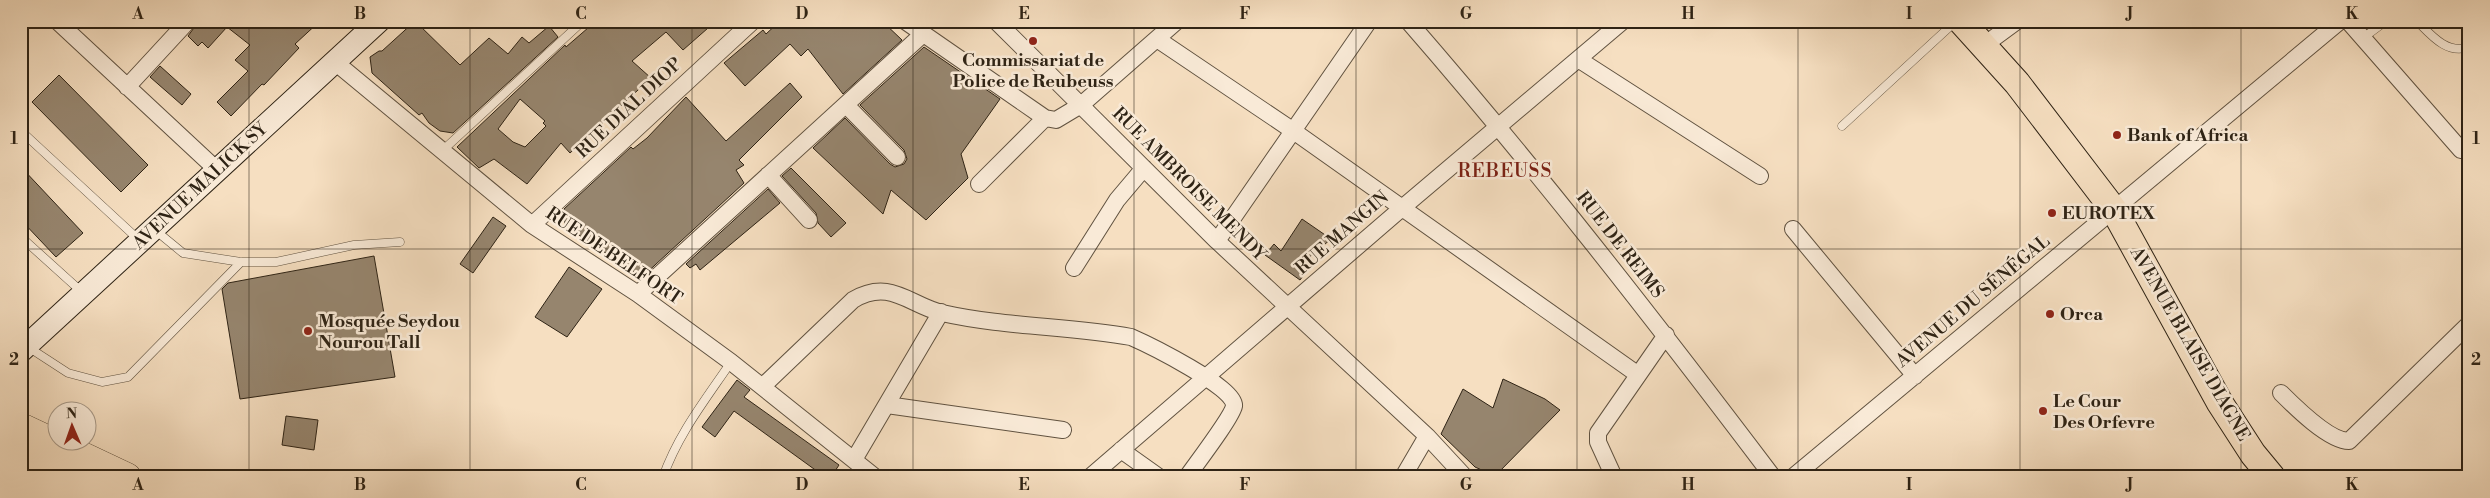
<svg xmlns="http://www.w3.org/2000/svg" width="2490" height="498" font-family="'Libre Bodoni',serif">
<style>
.building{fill:#96856e;stroke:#2e2315;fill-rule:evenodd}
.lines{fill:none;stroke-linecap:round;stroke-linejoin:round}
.lane-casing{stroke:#605240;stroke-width:9}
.street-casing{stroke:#605240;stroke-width:18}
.secondary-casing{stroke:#2e2315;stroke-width:24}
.primary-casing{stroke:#2e2315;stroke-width:28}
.highway-casing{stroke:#2e2315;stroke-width:29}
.lane{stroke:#f9ead7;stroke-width:8}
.street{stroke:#f9ead7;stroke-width:16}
.secondary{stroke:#f9ead7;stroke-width:22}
.primary{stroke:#f6dfc1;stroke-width:26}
.highway{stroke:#f6dfc1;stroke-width:28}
.grid{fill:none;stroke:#2e2315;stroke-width:1;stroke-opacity:0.55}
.poi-dot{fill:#8f2418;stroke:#f9ead7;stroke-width:2}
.labels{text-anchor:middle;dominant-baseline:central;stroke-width:5;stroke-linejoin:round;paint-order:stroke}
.poi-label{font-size:18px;font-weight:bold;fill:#2e2315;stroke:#f9ead7;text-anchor:start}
.street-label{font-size:18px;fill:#2e2315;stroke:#f9ead7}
.neighbourhood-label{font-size:19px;letter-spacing:1px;fill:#7a1f14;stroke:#f9ead7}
.neatline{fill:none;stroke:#2e2315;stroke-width:2}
.grid-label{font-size:16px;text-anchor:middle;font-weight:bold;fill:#2e2315}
</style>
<rect width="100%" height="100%" fill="#f6dfc1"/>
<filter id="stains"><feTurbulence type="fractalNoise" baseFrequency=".004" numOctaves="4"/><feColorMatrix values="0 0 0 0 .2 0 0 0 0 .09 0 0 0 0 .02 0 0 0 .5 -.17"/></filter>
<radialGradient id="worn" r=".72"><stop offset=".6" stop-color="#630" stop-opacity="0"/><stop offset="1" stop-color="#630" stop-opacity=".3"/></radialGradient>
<path class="building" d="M199,21H320L295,44L299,48L264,85L262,84L231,116L217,102L248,71L235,60L250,45L227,27L208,48L202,42L198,46L188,36Z
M415,21L460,65L489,38L508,54L522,37L529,43L549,26L558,37L453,133L440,131L429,123L422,113L419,115L372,73L370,57L379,51H382Z
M596,21H716L683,50L666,32L632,61L651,78L570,153L561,143L527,184L494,159L479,168L457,147L565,45L566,47ZM520,99L545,121L543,123L546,126L525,147L513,142L498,129Z
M780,21H882L902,40L843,94L808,49L801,56L790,44L745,86L724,63L763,30L766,34Z
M924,47L1000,99L961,154L968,178L926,220L891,190L883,214L813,148L845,118L890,164L895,167L904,164L907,159L904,150L860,105Z
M160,66L191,94L182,105L150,77Z
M59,75L148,165L121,192L32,102Z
M790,83L802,97L739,160L744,165L736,170L744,183L642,277L565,226L564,209L631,147L633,149L647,138L686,97L726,141Z
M21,167L83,233L56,257L21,220Z
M791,168L846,223L831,237L818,223L816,213L782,176Z
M768,189L780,203L700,270L696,264L690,268L686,264Z
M493,217L506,226L473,273L460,264Z
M1302,219L1331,239L1299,266L1306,272L1300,280L1265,255L1274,244L1281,251Z
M374,256L395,377L240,399L222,289L228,283Z
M569,267L602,289L567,337L535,317Z
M1503,379L1545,399L1560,410L1495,476L1475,467L1441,434L1463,389L1493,408Z
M737,380L750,390L744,397L839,465L831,477H825L734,411L715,437L702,427Z
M286,416L318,420L314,450L282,445Z"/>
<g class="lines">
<g class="lane-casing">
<path id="lane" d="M2417,21C2431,35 2447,55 2469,47
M2363,38L2386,21
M1842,126L1956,21
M21,131L139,240
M442,151L583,21
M155,230L183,253L241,262H276L354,245L400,242
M21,237L83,293
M28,347L68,373L102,382L128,377L241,262
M663,477C678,434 706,399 731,362"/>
</g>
<g class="street-casing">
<path id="street" d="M57,21L217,170
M905,21L1045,118L1056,120L1081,105L1177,21
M996,21L1217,241L1427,436L1465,477
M1408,21C1536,168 1655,321 1773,477
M2348,21L2461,150
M1157,39L1292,130L1637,374
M1983,46L2017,21
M1578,59L1760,176
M335,62L532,225L638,294L731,362L875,477
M127,87L188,21
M846,105L897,157
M768,175L809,220
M979,184L1045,118
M532,225L753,21
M1793,229L1915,376
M1217,241L1369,21
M1074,268L1117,200L1144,168
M638,294L923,34
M763,386L853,300C890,278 909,305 942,313C1004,327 1069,326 1131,337C1147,344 1237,388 1234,406C1232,417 1196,464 1187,477
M2281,393C2295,407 2329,441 2349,441L2469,324
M887,405L1063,430
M1121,450L1159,477
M855,458L941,312
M1090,477L1402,208L1623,21
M1403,477L1427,436
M1614,477L1598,442V433L1666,335
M1793,477L2340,21"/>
</g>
<g class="secondary-casing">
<path id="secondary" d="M21,351L379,21"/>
</g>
<g class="primary-casing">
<path id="primary" d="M1961,21L2017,83L2114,210L2220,403L2253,454L2272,477"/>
</g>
<g class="highway-casing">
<path id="highway" d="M21,427L127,477
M21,452L76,477
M21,475L26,477"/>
</g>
<use href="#lane" class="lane"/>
<use href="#street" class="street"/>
<use href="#secondary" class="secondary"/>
<use href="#primary" class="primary"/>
<use href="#highway" class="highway"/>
</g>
<path class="grid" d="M249,21V477M470,21V477M692,21V477M913,21V477M1134,21V477M1356,21V477M1577,21V477M1798,21V477M2020,21V477M2241,21V477M21,249H2469"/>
<g class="poi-dot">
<circle cx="1033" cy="41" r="5"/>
<circle cx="2117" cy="135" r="5"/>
<circle cx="2052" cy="213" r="5"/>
<circle cx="2050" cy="314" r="5"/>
<circle cx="308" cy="331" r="5"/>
<circle cx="2043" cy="411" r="5"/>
</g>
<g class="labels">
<g class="poi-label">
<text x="1033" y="60" text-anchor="middle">Commissariat de<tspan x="1033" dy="21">Police de Reubeuss</tspan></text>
<text x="2127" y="135">Bank of Africa</text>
<text x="2062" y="213">EUROTEX</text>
<text x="2060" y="314">Orca</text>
<text x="318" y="321">Mosquée Seydou<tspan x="318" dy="21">Nourou Tall</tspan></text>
<text x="2053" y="401">Le Cour<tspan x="2053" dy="21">Des Orfevre</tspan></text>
</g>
<g class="street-label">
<text transform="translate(629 108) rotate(-43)">RUE DIAL DIOP</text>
<text transform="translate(1189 184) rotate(45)">RUE AMBROISE MENDY</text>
<text transform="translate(200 186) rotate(-43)">AVENUE MALICK SY</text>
<text transform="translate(1342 233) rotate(-41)">RUE MANGIN</text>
<text transform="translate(1620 245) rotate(52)">RUE DE REIMS</text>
<text transform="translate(614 256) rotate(34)">RUE DE BELFORT</text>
<text transform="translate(1973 301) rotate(-40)">AVENUE DU SÉNÉGAL</text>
<text transform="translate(2190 344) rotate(60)">AVENUE BLAISE DIAGNE</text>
</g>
<g class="neighbourhood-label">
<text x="1505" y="171">REBEUSS</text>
</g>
</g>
<rect width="2490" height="498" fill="none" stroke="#f6dfc1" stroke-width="55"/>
<g transform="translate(72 426) rotate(358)"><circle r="24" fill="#f9ead7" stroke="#a89a89"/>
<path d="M0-4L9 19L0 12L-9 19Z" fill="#8f2418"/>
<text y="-8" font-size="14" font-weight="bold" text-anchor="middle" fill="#2e2315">N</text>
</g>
<rect x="28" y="28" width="2434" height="442" class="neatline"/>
<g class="grid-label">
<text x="138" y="19">A</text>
<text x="360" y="19">B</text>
<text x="581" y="19">C</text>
<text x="802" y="19">D</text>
<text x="1024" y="19">E</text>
<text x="1245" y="19">F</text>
<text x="1466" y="19">G</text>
<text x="1688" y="19">H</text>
<text x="1909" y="19">I</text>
<text x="2130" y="19">J</text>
<text x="2352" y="19">K</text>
<text x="14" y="144">1</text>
<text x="2476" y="144">1</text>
<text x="14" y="365">2</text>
<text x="2476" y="365">2</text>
<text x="138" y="490">A</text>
<text x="360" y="490">B</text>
<text x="581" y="490">C</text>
<text x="802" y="490">D</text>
<text x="1024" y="490">E</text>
<text x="1245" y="490">F</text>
<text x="1466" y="490">G</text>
<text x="1688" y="490">H</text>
<text x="1909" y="490">I</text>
<text x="2130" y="490">J</text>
<text x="2352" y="490">K</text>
</g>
<rect width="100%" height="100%" filter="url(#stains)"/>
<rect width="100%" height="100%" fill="url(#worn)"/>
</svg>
